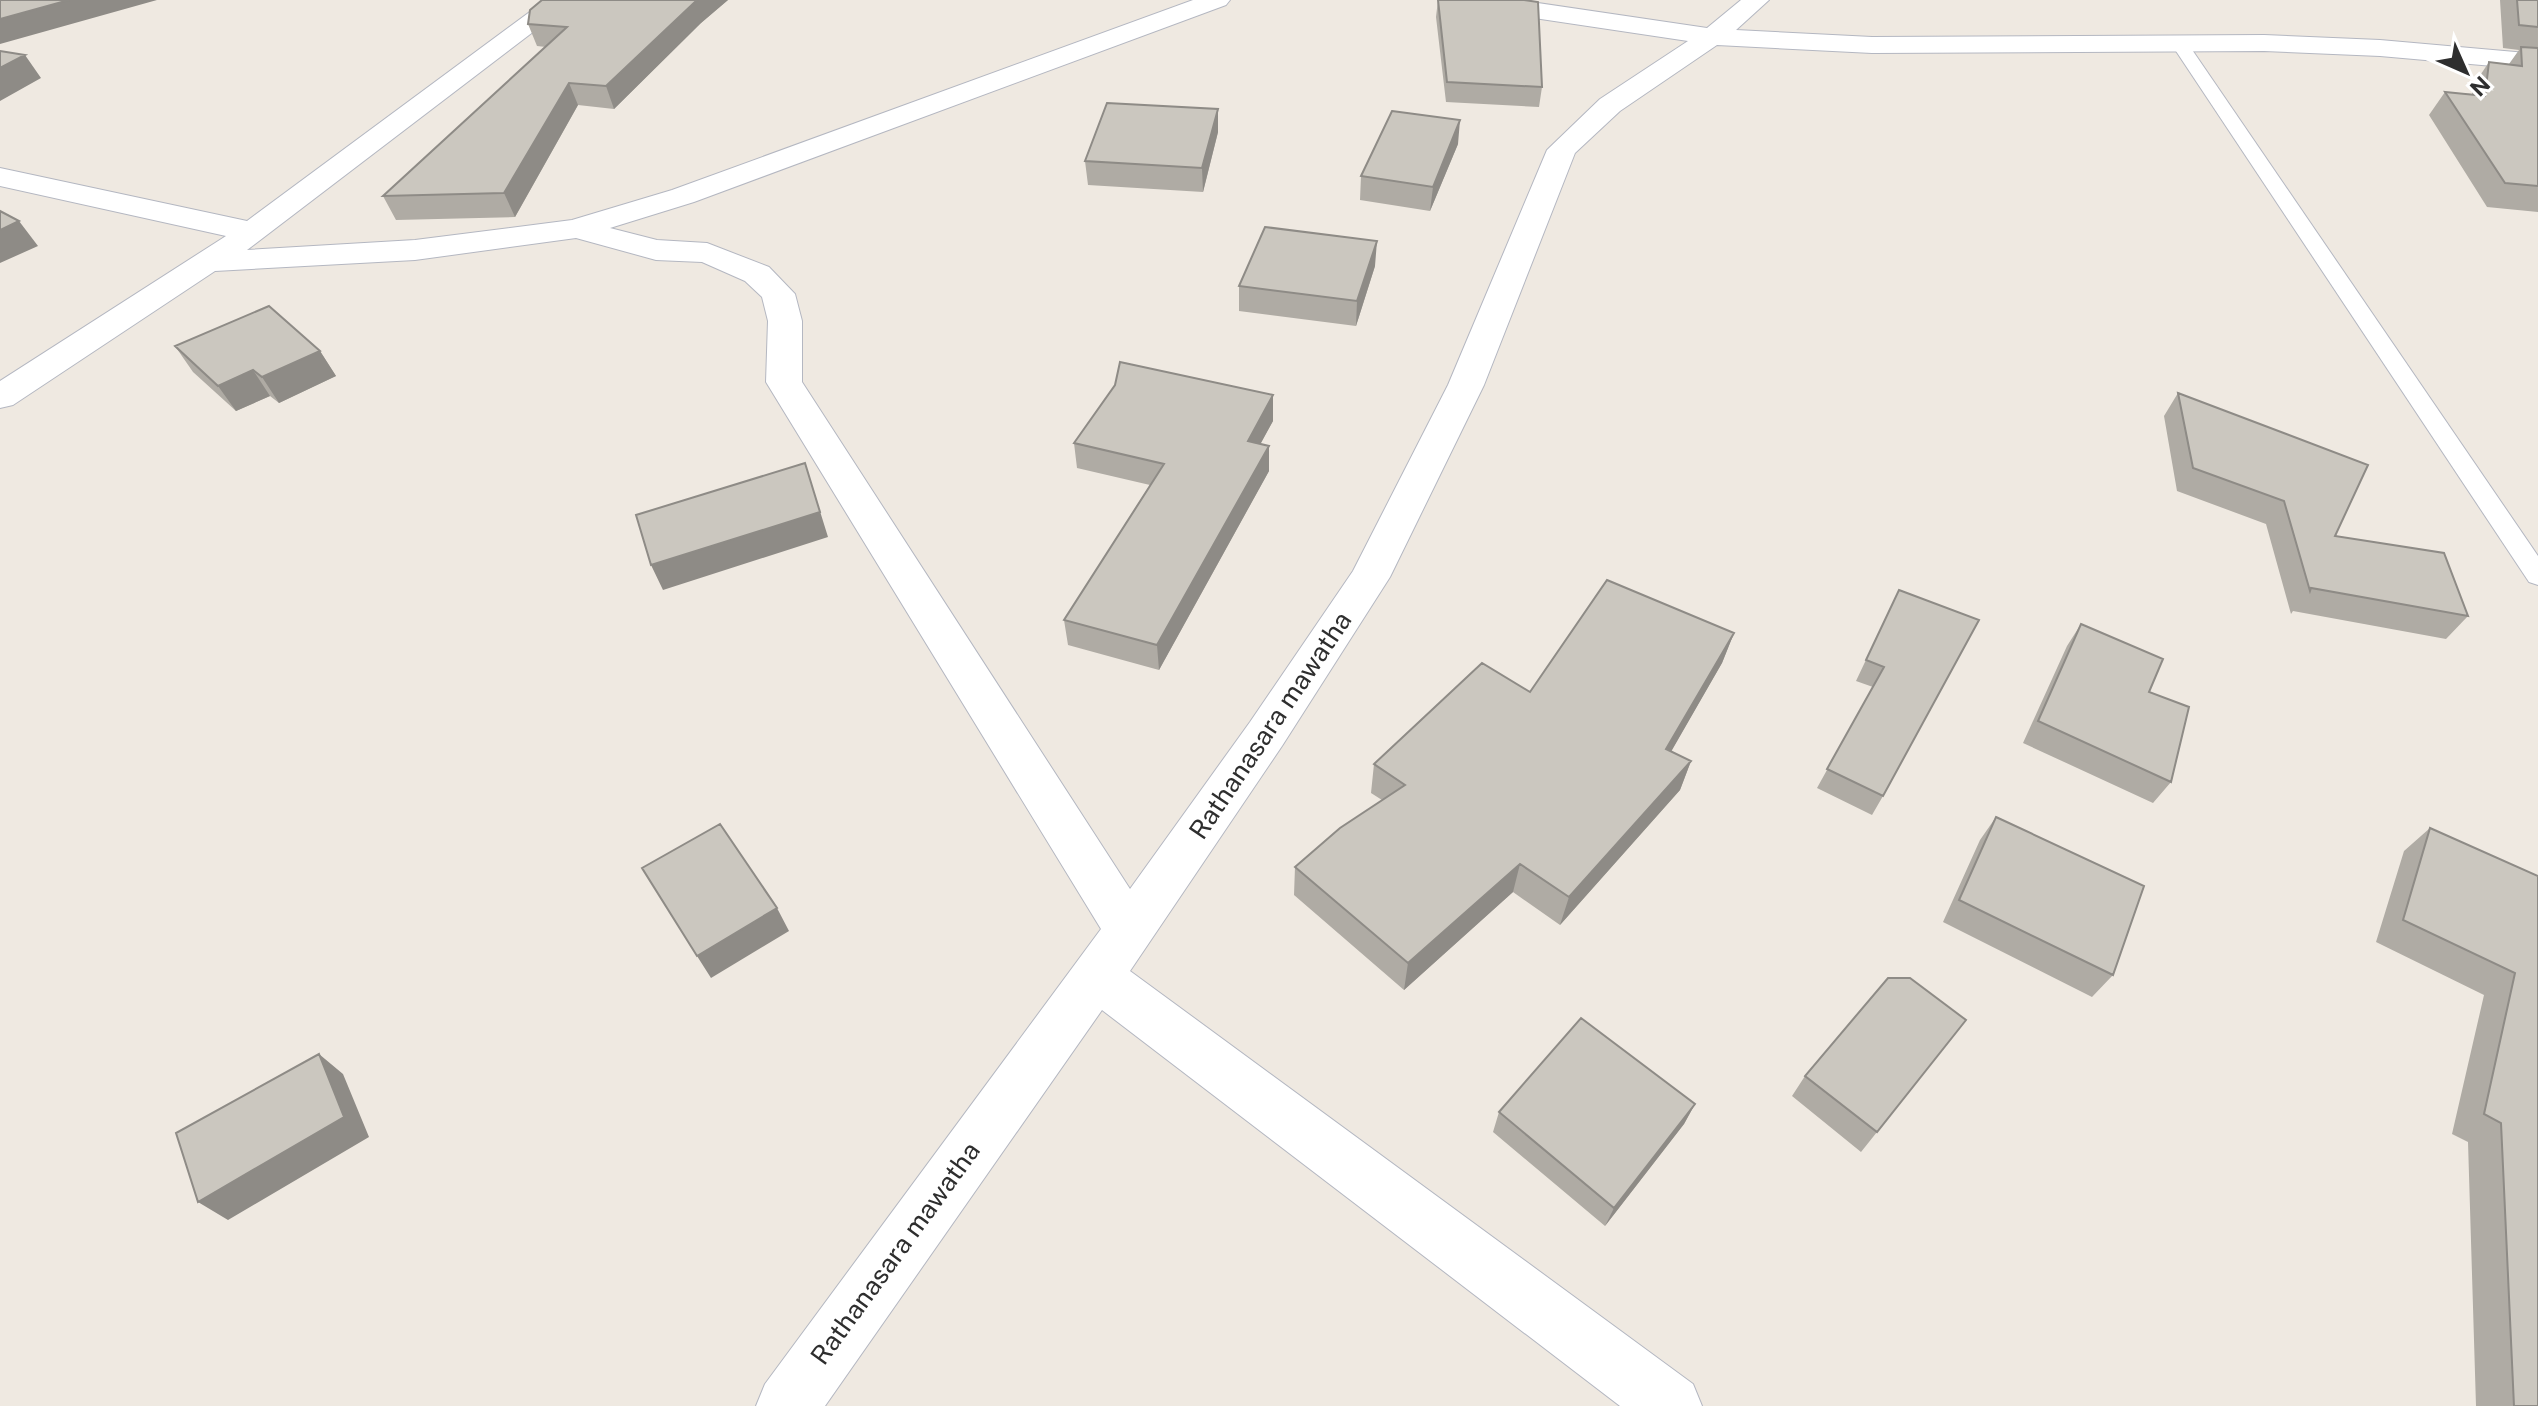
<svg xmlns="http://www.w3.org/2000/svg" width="2538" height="1406" font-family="'Public Sans',sans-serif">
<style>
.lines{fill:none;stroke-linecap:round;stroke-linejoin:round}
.lane-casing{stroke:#b4b7c1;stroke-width:2}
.street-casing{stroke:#b4b7c1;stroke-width:2}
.lane{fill:#fff;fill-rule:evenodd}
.street{fill:#fff;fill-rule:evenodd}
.wall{fill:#afaba4}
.shaded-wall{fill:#8e8b86}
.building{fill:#cbc7bf;stroke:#8e8b86;stroke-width:2}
.labels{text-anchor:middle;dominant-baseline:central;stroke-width:6;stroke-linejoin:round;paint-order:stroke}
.street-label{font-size:26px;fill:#2e2e2e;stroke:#fff}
</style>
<rect width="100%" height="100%" fill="#efe9e1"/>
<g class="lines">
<g class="lane-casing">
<path id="lane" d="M2178,37L2184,38L2538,556V585L2529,582L2170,42Z"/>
</g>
<g class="street-casing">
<path id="street" d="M546,0H575L247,250L415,240L572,220L672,190L1193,0H1230L1226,5L694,202L610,228L657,240L707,243L769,267L795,294L802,321V382L1130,889L1250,722L1353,571L1448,385L1547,150L1600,99L1688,41L1468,8L1459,5L1455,0H1518L1707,28L1741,0H1769L1736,30L1872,37L2264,35L2380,40L2538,54V70L2380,56L2264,51L1872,53L1717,45L1620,111L1575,153L1484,385L1390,577L1282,746L1130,971L1693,1384L1702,1406H1620L1102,1010L825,1406H756L765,1384L1101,929L766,382L768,321L762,297L745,281L702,262L656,260L576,238L415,260L215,271L13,405L0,408V381L226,236L0,186V168L247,221Z"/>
</g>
<use href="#lane" class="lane"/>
<use href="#street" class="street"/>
</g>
<path class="wall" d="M542,0H728L701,23L614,109L578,105L515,217L396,220L383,196L546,47L537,46L528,24Z
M1438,0L1542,87L1539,107L1446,102L1436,17Z
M2500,0H2538V212L2487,207L2429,115L2445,92L2472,94L2473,86L2489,62L2509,64L2519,50L2503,48Z
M1218,109V132L1203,192L1088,185L1085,161Z
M1458,144L1430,211L1360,200L1361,176Z
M1375,266L1356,326L1239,311V286Z
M175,346L320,351L336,376L279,403L270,396L236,411L193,372Z
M2178,393L2335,536L2468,616L2446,639L2293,611L2291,614L2266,524L2177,491L2164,416Z
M1273,395V421L1260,444L1269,471L1159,670L1068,645L1064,620L1150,485L1077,468L1074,443Z
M1899,590L1883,796L1872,815L1817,788L1873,687L1856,681Z
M2081,624L2149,692L2171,782L2153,803L2023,743L2067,646Z
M1734,633L1722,663L1671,751L1691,761L1680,790L1560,925L1513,892L1404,990L1294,895L1295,867L1382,800L1371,793L1374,764L1530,692Z
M1996,817L2113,975L2092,997L1943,922L1980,840Z
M2430,828L2538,876V1406H2476L2468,1142L2452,1134L2484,995L2376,942L2404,851Z
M1805,1076L1877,1132L1861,1152L1792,1096Z
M1695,1104L1684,1124L1605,1226L1493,1132L1499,1112Z"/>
<path class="shaded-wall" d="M69,0H157L0,44V19Z
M697,0H728L701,23L614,109L606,86Z
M25,55L41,78L0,101V68Z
M569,83L578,105L515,217L504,193Z
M1218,109V132L1203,192L1202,168Z
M1460,120L1458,144L1430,211L1433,187Z
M19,221L38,246L0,263V230Z
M1377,241L1375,266L1356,326L1357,301Z
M320,351L336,376L279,403L262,377Z
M253,370L270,396L236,411L218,386Z
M1273,395V421L1248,467V441Z
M1269,446V471L1159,670L1157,645Z
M805,463L828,537L663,590L651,565Z
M1734,633L1722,663L1656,778L1666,749Z
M1691,761L1680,790L1560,925L1569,897Z
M1520,864L1513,892L1404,990L1408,963Z
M777,908L789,931L711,978L697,956Z
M319,1054L343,1074L369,1137L228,1220L198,1202Z
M1695,1104L1684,1124L1605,1226L1614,1208Z"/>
<path class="building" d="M0,0H69L0,19Z
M542,0H697L606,86L569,83L504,193L383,196L567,27L528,24L530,10Z
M1438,0H1524L1538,2L1542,87L1447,82Z
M2517,0H2538V27L2519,25Z
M2521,47L2538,48V186L2505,183L2445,92L2485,96L2489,62L2522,66Z
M0,51L25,55L0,68Z
M1107,103L1218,109L1202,168L1085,161Z
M1392,111L1460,120L1433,187L1361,176Z
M0,211L19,221L0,230Z
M1265,227L1377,241L1357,301L1239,286Z
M269,306L320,351L262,377L253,370L218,386L175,346Z
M1120,362L1273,395L1248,441L1269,446L1157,645L1064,620L1164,464L1074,443L1115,385Z
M2178,393L2368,465L2335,536L2444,553L2468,616L2311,588L2310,591L2284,501L2193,468Z
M805,463L820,512L651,565L636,515Z
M1607,580L1734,633L1666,749L1691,761L1569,897L1520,864L1408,963L1295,867L1340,828L1405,785L1374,764L1482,663L1530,692Z
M1899,590L1979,620L1883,796L1827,769L1884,667L1866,660Z
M2081,624L2163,659L2149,692L2189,707L2171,782L2038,721Z
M1996,817L2144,886L2113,975L1959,900Z
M720,824L777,908L697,956L642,868Z
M2430,828L2538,876V1406H2514L2501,1123L2484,1114L2515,973L2403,920Z
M1888,978H1910L1966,1020L1877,1132L1805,1076Z
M1581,1018L1695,1104L1614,1208L1499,1112Z
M319,1054L344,1117L198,1202L176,1133Z"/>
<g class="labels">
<g class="street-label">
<text transform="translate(1270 725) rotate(-56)">Rathanasara mawatha</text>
<text transform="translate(895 1253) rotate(-54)">Rathanasara mawatha</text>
</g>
</g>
<g transform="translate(2466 72) rotate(135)" stroke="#ffffff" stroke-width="6" paint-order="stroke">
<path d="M0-6L14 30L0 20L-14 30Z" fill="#2e2e2e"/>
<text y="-12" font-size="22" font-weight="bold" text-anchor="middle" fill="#2e2e2e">N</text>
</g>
</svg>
